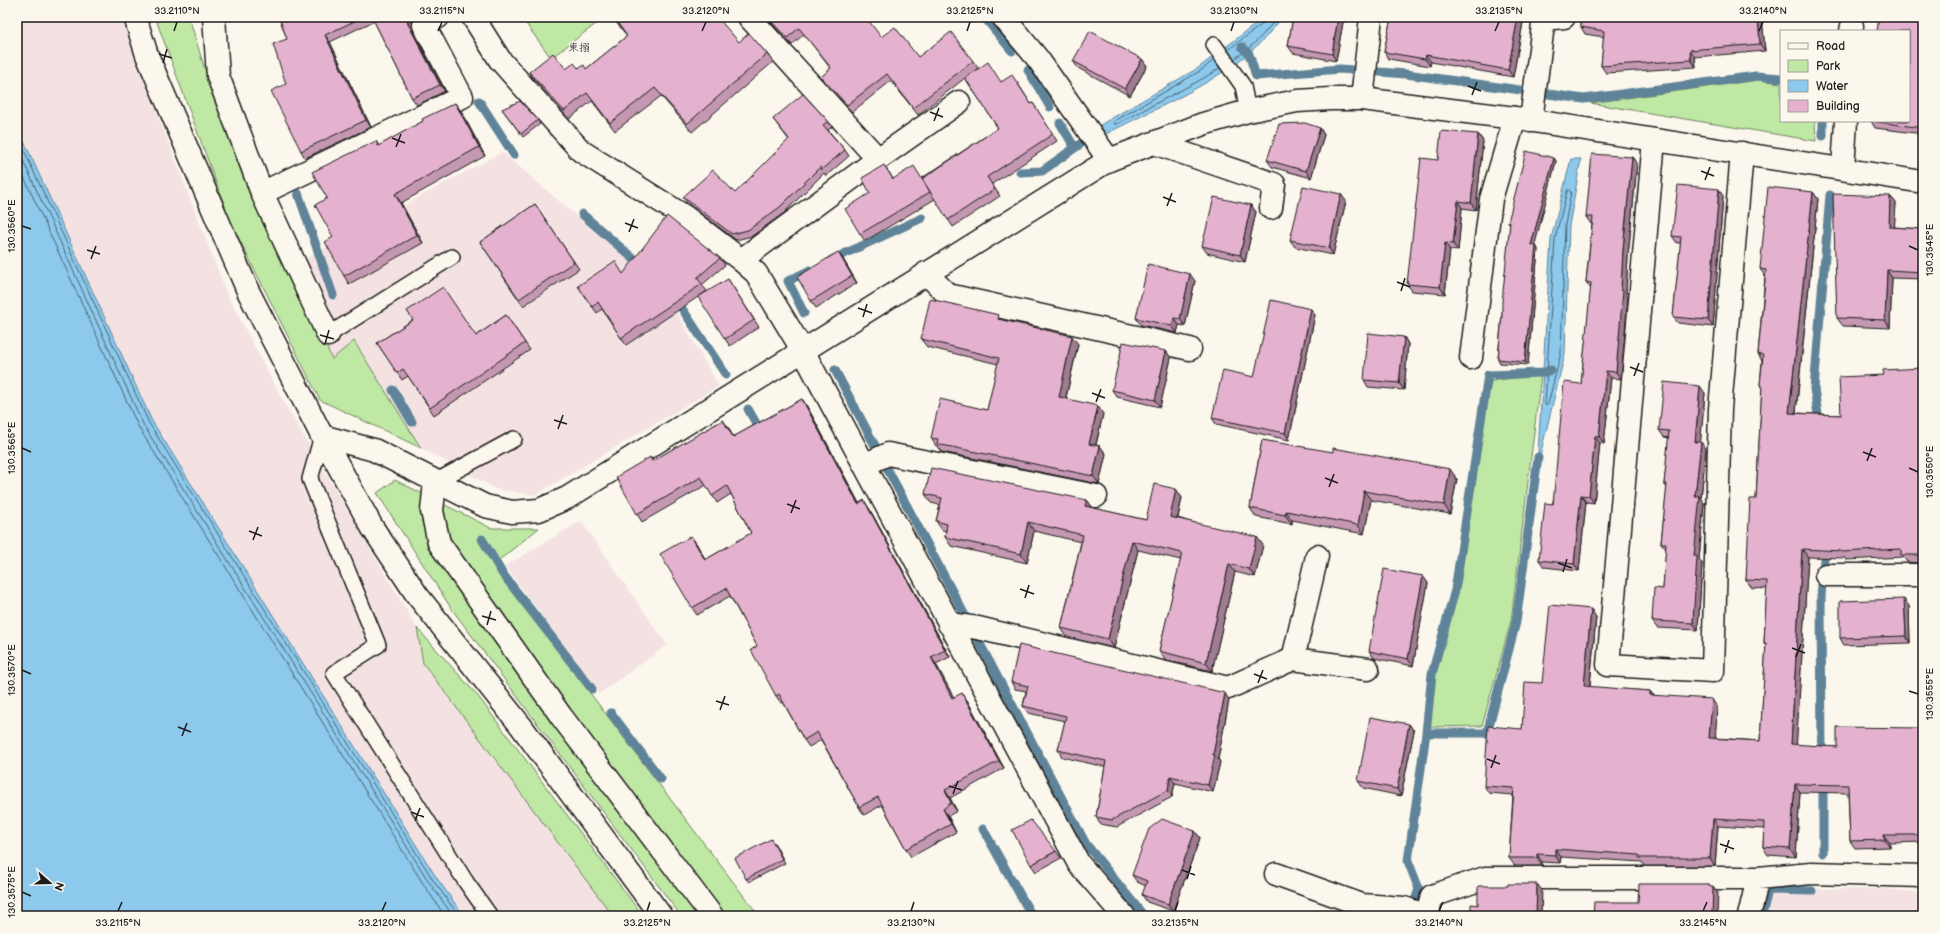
<svg xmlns="http://www.w3.org/2000/svg" width="1940" height="933" font-family="'Balsamiq Sans','Klee One',sans-serif">
<style>
.built{fill:#f4e2e3}
.green{fill:#bfe8a4;stroke:#6e8260}
.water{fill:#8cc9ec;stroke:#5f8499}
.lines{fill:none;stroke-linecap:round;stroke-linejoin:round}
.shore{stroke:#49616f;stroke-width:1}
.stream{stroke:#5f8499;stroke-width:9}
.lane-casing{stroke:#1c1c1c;stroke-width:18}
.street-casing{stroke:#1c1c1c;stroke-width:25}
.secondary-casing{stroke:#1c1c1c;stroke-width:25}
.lane{stroke:#fbf7ec;stroke-width:15}
.street{stroke:#fbf7ec;stroke-width:22}
.secondary{stroke:#fbf7ec;stroke-width:22}
.wall{fill:#c498b1;stroke:#1c1c1c}
.shaded-wall{fill:#a07c90;stroke:#1c1c1c}
.building{fill:#e4b1ce;stroke:#1c1c1c}
.ticks{fill:none;stroke:#1c1c1c;stroke-width:1.5}
.labels{text-anchor:middle;dominant-baseline:central;stroke-width:3;stroke-linejoin:round;paint-order:stroke}
.neighbourhood-label{font-size:11px;fill:#1c1c1c;stroke:#fbf7ec}
.neatline{fill:none;stroke:#1c1c1c;stroke-width:1.5}
.ticks-label{font-size:10px;text-anchor:middle;fill:#1c1c1c}
</style>
<rect width="100%" height="100%" fill="#fbf7ec"/>
<filter id="ink" filterUnits="userSpaceOnUse"><feTurbulence type="fractalNoise" baseFrequency=".025" numOctaves="2"/><feDisplacementMap in="SourceGraphic" scale="8" xChannelSelector="R" yChannelSelector="G"/><feConvolveMatrix kernelMatrix="1 2 1 2 8 2 1 2 1" color-interpolation-filters="sRGB"/></filter>
<g filter="url(#ink)">
<path class="built" d="M17,17H120L227,294L282,399L417,628L477,695L643,916H17Z
M502,152L665,292L719,386L535,495L496,489L421,448L354,341L332,360L290,267Z
M581,521L667,645L599,694L505,566Z
M1765,889H1888L1923,893V916H1768Z"/>
<path class="green" d="M155,17H189L212,93L332,359L354,341L421,448L320,400L231,223Z
M521,17H605L551,58Z
M1759,80L1781,83V121H1815L1816,141L1590,103Z
M1541,375L1511,621L1482,726L1430,727L1434,678L1460,584L1490,381Z
M395,480L491,528H539L493,565L759,916H681L451,608L377,493Z
M417,628L477,695L643,916H613L423,663Z"/>
<path class="water" d="M1265,17H1282C1243,74 1165,103 1106,134L1100,125L1198,68Z
M17,126L152,421L436,877L464,916H17Z
M1571,159H1581L1569,226L1565,354L1537,468L1551,239Z"/>
<g class="lines">
<path class="shore" d="M1228,50L1265,22L1267,17
M1234,59C1251,48 1266,33 1277,17
M1214,60L1200,71L1115,121L1114,124H1117L1204,78L1220,68
M17,135L149,423L433,880L459,916
M17,147L144,426L429,882L453,916
M17,162L139,428L424,885L445,916
M1569,190L1571,192L1565,225L1561,353L1548,404L1546,406L1545,404L1555,239L1567,191Z"/>
<path class="stream" d="M984,17L1012,51
M1242,47L1249,54L1256,76L1340,69L1406,74L1584,99L1756,76L1781,78
M1028,70L1050,107
M479,101L514,155
M1823,121V136
M1060,123L1075,148
M1020,172L1042,171L1093,135
M298,193L333,295
M582,214L643,267
M831,260L922,218
M675,298L726,375
M804,313L788,281L810,270
M835,370L1086,844L1144,916
M393,390L412,422
M748,409L761,432
M1820,427L1814,389L1830,195
M482,539L502,573L592,689
M611,713L661,779
M1426,733L1432,674L1455,590L1488,375L1542,373L1551,370
M1822,757L1821,597L1825,546
M1823,780V853
M983,829L1032,916
M1411,912L1419,889L1408,861L1426,733H1487L1516,622L1538,457
M1762,916L1768,890L1812,891"/>
<g class="lane-casing">
<path id="lane" d="M1214,45L1243,86L1248,111
M328,335L452,257
M322,436L310,479L378,645L334,673L466,882L490,916
M435,482L514,439"/>
</g>
<g class="street-casing">
<path id="street" d="M135,17L147,55L248,291L322,436L372,527L417,595L521,726L661,916
M214,17L218,76L262,193L328,335
M473,17L500,60L581,151L684,216L741,260L756,273L803,351L1079,864L1124,916
M1003,17L1038,59L1109,160
M1544,19L1564,17
M1851,31L1852,26
M1362,99L1371,17
M1531,121L1544,17
M1654,140L1608,665L1713,671L1720,409L1742,153
M1154,143L1274,184L1271,208
M878,159L959,102
M1843,169L1846,121
M262,193L462,97L424,25L438,17
M741,260L878,159L749,17
M926,273L948,295L1190,349
M1471,358L1491,199L1515,118
M864,465L888,454L1096,496
M435,482L432,511L439,543L561,716L712,916
M1826,575H1923
M949,624L978,628L1228,688L1293,659L1317,556
M1293,659L1368,669
M1276,874L1362,905L1404,908L1427,916
M1427,916L1432,896L1485,878H1758L1811,873L1923,876
M1749,916L1758,878"/>
</g>
<g class="secondary-casing">
<path id="secondary" d="M322,436L374,450L485,506L512,512L539,510L567,498L1109,160L1203,124L1248,111L1297,101L1331,99H1362L1515,118L1923,182"/>
</g>
<use href="#lane" class="lane"/>
<use href="#street" class="street"/>
<use href="#secondary" class="secondary"/>
</g>
<path class="wall" d="M279,17H411L413,31L445,91L417,105L412,98L374,21L330,42L371,127L305,158L301,151L286,84L287,39Z
M612,17L739,42L767,54L773,62L692,132L661,96L615,131L592,101L569,119L534,80L529,72L578,68L586,69L627,36Z
M1293,17H1344L1336,61L1293,53L1288,46Z
M1391,17H1524L1513,77L1431,62L1430,66L1389,59L1384,52Z
M1762,17L1765,51L1695,57L1696,67L1606,73L1601,66L1604,37L1585,34L1581,27Z
M1923,17V134L1875,128L1871,121L1898,18Z
M769,19L881,37L918,57L973,61L978,68L973,72L1001,82H1017L1031,104L1033,103L1057,141L992,184L1000,196L953,227L935,199L865,241L860,234L870,193L889,172L893,179L922,178L998,128L965,78L918,115L891,81L852,112L826,84L821,77L831,69L804,34L792,45L774,26Z
M1142,59L1147,66L1130,96L1078,68L1073,61Z
M455,103L461,111L485,156L401,203L423,243L349,284L344,276L333,237L327,198L376,141L379,146Z
M502,109L538,120L540,124L523,137Z
M773,119L828,121L832,127L828,130L845,150L849,156L826,176L824,173L784,213L752,236L736,240L687,203L683,197L735,193L789,140Z
M1320,128L1324,135L1311,178L1272,167L1267,160Z
M1478,134L1483,141L1476,210L1462,208L1458,251L1450,250L1445,294L1412,291L1407,284Z
M1632,157L1637,164L1628,256L1626,295L1628,297L1621,379L1611,378L1604,444L1600,443L1594,503L1586,502L1579,571L1544,567L1539,560L1581,384L1591,289L1586,282L1592,224H1591L1586,217Z
M1554,158L1556,161L1534,245L1538,249L1528,365L1500,363L1498,359L1510,224L1508,222Z
M1813,192L1818,199L1796,413L1841,415L1884,375L1923,368V563L1907,562L1903,557L1846,560L1845,558L1808,557L1796,745L1837,747L1923,728V842L1890,843V847L1855,848L1850,841L1848,793L1800,792L1796,857L1768,855L1763,847L1764,829L1718,826L1715,866H1644L1642,862L1561,857L1560,863L1542,862V866H1515L1509,858L1513,795L1489,793L1484,786L1522,729L1542,683L1596,617L1590,687L1650,691L1653,695L1717,707L1715,738L1760,741L1766,646L1764,643L1767,589L1752,588L1746,580L1756,499L1762,387L1760,385L1762,361L1758,354L1765,276L1760,269Z
M1723,196L1713,327L1678,323L1673,317L1681,243H1677L1672,236Z
M1890,196L1896,203L1894,227L1923,229V279L1892,278L1890,328L1843,326L1837,318Z
M1346,201L1333,255L1295,247L1290,240Z
M535,204L579,269L523,306L480,242Z
M1251,205L1256,212L1245,262L1207,253L1202,246Z
M838,252L843,259L857,283L816,308L811,301Z
M720,258L725,265L702,285L707,291L626,345L602,309L597,313L578,286L623,274Z
M728,279L759,327L730,346L725,339Z
M1195,281L1185,326L1179,325L1177,333L1141,325L1136,318Z
M506,315L530,350L434,415L408,376L402,380L377,343L413,320L476,336Z
M1315,315L1289,440L1216,424L1212,418L1254,377Z
M1002,319L1078,344L1066,398L1103,414L1096,445L1100,446L1106,454L1099,484L942,452L938,446H936L931,438L987,410L998,364L927,347L921,339Z
M1404,337L1408,344L1404,390L1368,387L1364,380Z
M1166,351L1171,358L1160,407L1117,397L1112,390Z
M1705,393L1700,442L1706,449L1701,498L1704,503L1699,559L1702,563L1698,630L1657,628L1652,621L1663,589L1666,549L1661,543L1667,488L1664,484L1669,438L1664,437L1659,430Z
M802,399L807,406L859,503L869,508L950,657L936,664L953,697L967,700L1004,768L950,798L957,811L948,816L956,832L911,857L906,849L882,805L864,815L859,807L821,740L809,747L804,740L783,702L781,703L776,696L757,646L730,596L697,615L692,608L696,543L705,560L751,533L731,494L717,503L706,485L642,522L637,514L650,457L653,461L723,420L733,437Z
M1262,440L1457,479L1450,514L1371,500L1364,534L1292,520V524L1256,517L1250,508Z
M1176,489L1182,498L1178,518L1263,545L1255,577L1235,572L1212,671L1165,660L1159,651L1181,560L1138,550L1114,648L1067,637L1061,628L1081,542L1034,531L1027,563L951,546L945,537L946,531L942,530L936,521L940,505L931,503L925,494L1087,500L1093,508L1146,520Z
M1428,583L1413,666L1374,658L1369,651Z
M1909,606L1910,643L1844,645L1840,638Z
M1011,682L1229,700L1218,759L1220,762L1213,792L1175,783L1172,797L1117,827L1100,824L1096,817L1105,767L1062,757L1058,750L1065,721L1028,713L1023,706L1026,691L1015,689Z
M1409,724L1414,731L1401,796L1363,788L1358,781Z
M1195,831L1200,838L1173,911L1147,902L1142,895L1146,886L1137,882L1132,875Z
M774,842L785,863L749,882L746,879Z
M1056,851L1061,858L1036,872L1031,865Z"/>
<path class="shaded-wall" d="M407,17H411L413,31L445,91L440,85L408,24Z
M1338,17H1344L1336,61L1332,54Z
M1518,17H1524L1513,77L1508,70Z
M1758,17H1762L1765,51L1760,44Z
M325,35L330,42L371,127L366,120Z
M1690,50L1695,57L1696,67L1691,60Z
M1426,55L1431,62L1430,66L1425,59Z
M1142,59L1147,66L1130,96L1125,89Z
M455,103L461,111L485,156L479,147Z
M1320,128L1324,135L1311,178L1306,171Z
M1478,134L1483,141L1476,210L1471,203Z
M1632,157L1637,164L1628,256L1626,295L1628,297L1621,379L1616,372L1623,249Z
M1554,158L1556,161L1534,248L1531,245Z
M1719,189L1723,196L1713,327L1708,320Z
M1813,192L1818,199L1795,420L1789,413Z
M395,194L401,203L423,243L417,235Z
M1341,194L1346,201L1333,255L1329,248Z
M1890,196L1896,203L1894,235L1889,227Z
M1458,201L1462,208L1458,251L1453,244Z
M1251,205L1256,212L1245,262L1240,255Z
M1445,243L1450,250L1445,294L1440,287Z
M1536,245L1538,249L1528,365L1525,362Z
M838,252L843,259L857,283L852,276Z
M1887,270L1892,278L1890,328L1885,320Z
M1190,274L1195,281L1185,326L1180,319Z
M1311,309L1315,315L1289,440L1285,433Z
M1174,318L1179,325L1177,333L1172,326Z
M1072,336L1078,344L1064,405L1059,397Z
M1404,337L1408,344L1404,390L1399,383Z
M1166,351L1171,358L1160,407L1155,400Z
M1606,371L1611,378L1604,444L1599,437Z
M1700,386L1705,393L1700,449L1695,442Z
M802,399L807,406L863,511L858,504Z
M1098,406L1103,414L1094,452L1089,444Z
M723,420L728,427L738,445L733,437Z
M1595,436L1600,443L1594,503L1589,496Z
M1701,442L1706,449L1701,498L1704,503L1699,559L1702,563L1698,630L1693,623L1694,556L1695,496Z
M1100,446L1106,454L1099,484L1093,476Z
M1450,469L1457,479L1450,514L1444,505Z
M1176,489L1182,498L1176,525L1170,517Z
M1364,491L1371,500L1364,534L1358,525Z
M1581,495L1586,502L1579,571L1574,564Z
M864,500L869,508L950,657L945,650Z
M1087,500L1093,508L1085,506Z
M1286,511L1292,520V524L1285,515Z
M1028,522L1034,531L1027,563L1021,554Z
M691,536L696,543L710,567L705,560Z
M1257,537L1263,545L1255,577L1249,569Z
M1132,541L1138,550L1114,648L1108,639Z
M1802,549L1808,557L1796,752L1791,744Z
M1229,564L1235,572L1212,671L1206,663Z
M1423,576L1428,583L1413,666L1408,659Z
M1904,599L1909,606L1910,643L1906,636Z
M1591,609L1596,617L1589,694L1584,686Z
M931,657L936,664L958,705L952,698Z
M1650,691L1655,698L1650,695Z
M962,693L967,700L1004,768L999,761Z
M1225,693L1229,700L1218,759L1220,762L1213,792L1208,785L1213,755Z
M1712,699L1717,707L1715,745L1709,738Z
M1409,724L1414,731L1401,796L1397,789Z
M1170,776L1175,783L1172,797L1168,790Z
M1795,784L1800,792L1796,857L1790,849Z
M945,790L950,798L957,811L951,803Z
M943,809L948,816L956,832L951,824Z
M1713,819L1718,826L1715,866L1710,858Z
M1195,831L1200,838L1173,911L1168,904Z
M1884,835L1890,843V847L1885,840Z
M1555,849L1561,857L1560,863L1555,855Z
M1537,854L1542,862V866L1537,858Z
M1537,884L1542,890L1541,916H1536Z
M1709,884L1713,889V886L1718,893L1717,916H1712Z"/>
<path class="building" d="M279,17H363L325,35L366,120L301,151L271,91L286,84L273,44L287,39Z
M372,17H407L408,24L440,85L412,98Z
M613,17H717L739,42L749,33L767,54L687,124L655,88L610,123L587,93L564,111L529,72L553,53L566,69L574,63L578,68L584,65L586,69L627,36Z
M772,17H866L881,37L895,27L918,57L951,32L973,61L913,108L887,74L847,105L821,77L831,68L799,28L787,38L769,19Z
M1293,17H1338L1332,54L1288,46Z
M1391,17H1518L1508,70L1426,55L1425,59L1384,52Z
M1580,17H1758L1760,44L1690,50L1691,60L1601,66L1604,31L1581,27Z
M1879,17L1898,18V17H1923V128L1871,121H1909V31H1877Z
M1090,31L1142,59L1125,89L1073,61Z
M988,62L1001,82L1012,75L1031,104L1033,103L1053,134L987,177L995,189L948,220L922,179L998,128L965,78Z
M803,94L828,121L823,125L845,150L821,170L820,167L780,207L748,230L732,234L683,197L713,170L735,193L789,139L773,119Z
M520,101L538,120L521,134L502,109Z
M455,103L479,147L395,194L417,235L344,276L325,242L333,237L315,205L327,198L312,172L376,141L378,146L423,121L422,119Z
M1305,123L1320,128L1306,171L1267,160L1279,124Z
M1441,131L1478,134L1471,203L1458,201L1453,244L1445,243L1440,287L1407,284L1421,158L1438,160Z
M1526,151L1554,158L1531,245H1536L1525,362L1498,359L1502,315V302L1510,222H1508Z
M1592,154L1632,157L1623,249L1621,290H1623L1616,372L1606,371L1599,437L1595,436L1589,496L1581,495L1574,564L1539,560L1545,503L1553,504L1564,382L1581,384L1591,283L1586,282L1593,217H1586Z
M884,165L893,179L914,166L930,192L860,234L845,209L870,193L862,178Z
M1678,185L1719,189L1708,320L1673,317L1681,237L1672,236Z
M1303,186L1341,194L1329,248L1290,240Z
M1768,187L1813,192L1789,413L1841,415L1839,377L1884,375L1883,370L1923,368V555H1901V549L1841,552V551L1802,549L1791,744L1837,747V727L1923,728V835H1884L1885,840L1850,841L1848,785L1795,784L1790,849L1763,847L1764,822L1713,819L1710,858H1639V855L1555,849V855L1537,854V858H1509L1514,788L1484,786L1488,726L1522,729L1525,682L1542,683L1550,605L1591,609L1584,686L1650,691V695L1712,699L1709,738L1760,741L1766,643H1764L1767,581L1746,580L1750,499H1756L1762,385H1760L1763,355L1758,354L1766,270L1760,269Z
M1833,194L1890,196L1889,227L1923,229V272L1887,270L1885,320L1837,318Z
M1214,197L1251,205L1240,255L1202,246Z
M535,204L574,262L519,299L480,242Z
M667,216L720,258L697,278L702,284L621,338L598,302L592,307L578,286L615,261L623,274Z
M838,252L852,276L811,301L797,277Z
M1148,264L1190,274L1180,319L1174,318L1172,326L1136,318Z
M728,279L754,320L725,339L698,297Z
M443,287L476,336L506,315L525,343L430,408L403,369L397,373L377,343L413,320L407,311Z
M930,299L999,315L998,319L1072,336L1059,397L1098,406L1089,444L1100,446L1093,476L937,444L938,439L931,438L940,399L987,410L999,358L921,339Z
M1271,300L1311,309L1285,433L1212,418L1223,370L1254,377Z
M1368,333L1404,337L1399,383L1364,380Z
M1123,342L1166,351L1155,400L1112,390Z
M1664,382L1700,386L1695,442H1701L1695,496H1700L1694,556H1697L1693,623L1652,621L1654,588L1663,589L1666,543H1661L1667,484H1664L1669,431L1659,430Z
M802,399L858,504L864,500L945,650L931,657L952,698L962,693L999,761L945,790L951,803L943,809L951,824L906,849L878,797L859,807L817,732L804,740L779,694L776,696L751,650L757,646L726,588L692,608L660,554L691,536L705,560L751,533L727,486L712,496L701,477L637,514L616,477L650,457L652,461L723,420L733,437Z
M1262,440L1333,452V448L1450,469L1444,505L1364,491L1358,525L1286,511L1285,515L1250,508Z
M931,468L1087,500L1085,506L1146,520L1154,484L1176,489L1170,517L1257,537L1249,569L1229,564L1206,663L1159,651L1182,553L1132,541L1108,639L1061,628L1083,535L1028,522L1021,554L945,537L947,524L936,521L942,498L925,494Z
M1384,569L1423,576L1408,659L1369,651Z
M1904,599L1906,636L1840,638V601Z
M1019,645L1225,693L1213,755H1215L1208,785L1170,776L1168,790L1112,820L1096,817L1106,761L1058,750L1066,716L1023,706L1028,686L1011,682Z
M1370,717L1409,724L1397,789L1358,781Z
M1162,819L1195,831L1168,904L1142,895L1147,881L1132,875L1149,829Z
M1031,820L1056,851L1031,865L1012,830Z
M771,839L782,859L746,879L735,858Z
M1508,884H1537L1536,916H1471V904L1478,905V886H1508Z
M1639,884H1709V886H1713L1712,916H1593L1594,902H1638Z
M988,913L990,916H983Z"/>
</g>
<path class="ticks" d="M174,31L177,22M438,31L442,22M702,31L706,22M967,31L970,22M1231,31L1234,22M1495,31L1499,22M1759,31L1763,22M159,54L172,58M163,63L167,49M1468,86L1481,91M1472,95L1477,82M930,112L943,117M934,121L939,108M392,138L405,143M396,147L401,134M1701,171L1714,176M1705,180L1710,167M1163,197L1176,202M1167,206L1172,193M625,223L638,228M22,226L31,229M629,232L634,219M1909,246L1918,250M87,250L100,254M91,259L96,246M1397,282L1410,287M1401,291L1405,278M858,308L872,313M863,317L867,304M320,335L334,339M325,344L329,330M1630,367L1643,372M1634,376L1639,363M1092,393L1105,398M1096,402L1101,389M554,420L567,424M558,429L563,415M22,448L31,452M1863,452L1876,457M1867,461L1872,448M1909,468L1918,472M1325,478L1338,483M1329,487L1334,474M787,504L800,509M791,513L796,500M249,531L262,536M253,540L258,527M1558,563L1572,568M1563,572L1567,559M1020,589L1034,594M1025,598L1029,585M482,616L496,620M487,625L491,611M1792,648L1805,653M1796,657L1801,644M22,670L31,674M1254,674L1267,679M1258,683L1263,670M1909,691L1918,694M716,701L729,705M720,710L725,696M178,727L191,732M182,736L187,723M1487,759L1500,764M1491,768L1496,755M949,786L962,790M953,794L958,781M411,812L424,817M415,821L420,808M1720,844L1734,849M1725,853L1729,840M1182,870L1195,875M1187,879L1191,866M22,892L31,896M118,911L122,902M382,911L386,902M647,911L650,902M911,911L914,902M1175,911L1178,902M1439,911L1443,902M1703,911L1707,902"/>
<g class="labels">
<g class="neighbourhood-label">
<text x="579" y="47">東搦</text>
</g>
</g>
<rect width="1940" height="933" fill="none" stroke="#fbf7ec" stroke-width="44"/>
<rect x="1780" y="30" width="130" height="92" fill="#fbf7ec" stroke="#a29f99"/>
<rect x="1788" y="43" width="20" height="6" fill="#fbf7ec" stroke="#a29f99"/>
<text x="1816" y="50" font-size="12" fill="#1c1c1c">Road</text>
<rect x="1788" y="60" width="20" height="12" fill="#bfe8a4" stroke="#a29f99"/>
<text x="1816" y="70" font-size="12" fill="#1c1c1c">Park</text>
<rect x="1788" y="80" width="20" height="12" fill="#8cc9ec" stroke="#a29f99"/>
<text x="1816" y="90" font-size="12" fill="#1c1c1c">Water</text>
<rect x="1788" y="100" width="20" height="12" fill="#e4b1ce" stroke="#a29f99"/>
<text x="1816" y="110" font-size="12" fill="#1c1c1c">Building</text>
<g transform="translate(50 883) rotate(110)" stroke="#fbf7ec" stroke-width="3" paint-order="stroke">
<path d="M0-3L7 15L0 10L-7 15Z" fill="#1c1c1c"/>
<text y="-6" font-size="11" font-weight="bold" text-anchor="middle" fill="#1c1c1c">N</text>
</g>
<rect x="22" y="22" width="1896" height="889" class="neatline"/>
<g class="ticks-label">
<text x="177" y="14">33.2110°N</text>
<text x="442" y="14">33.2115°N</text>
<text x="706" y="14">33.2120°N</text>
<text x="970" y="14">33.2125°N</text>
<text x="1234" y="14">33.2130°N</text>
<text x="1499" y="14">33.2135°N</text>
<text x="1763" y="14">33.2140°N</text>
<text transform="translate(11 226) rotate(-90)" y="4">130.3560°E</text>
<text transform="translate(1929 250) rotate(-90)" y="4">130.3545°E</text>
<text transform="translate(11 448) rotate(-90)" y="4">130.3565°E</text>
<text transform="translate(1929 472) rotate(-90)" y="4">130.3550°E</text>
<text transform="translate(11 670) rotate(-90)" y="4">130.3570°E</text>
<text transform="translate(1929 694) rotate(-90)" y="4">130.3555°E</text>
<text transform="translate(11 892) rotate(-90)" y="4">130.3575°E</text>
<text x="118" y="926">33.2115°N</text>
<text x="382" y="926">33.2120°N</text>
<text x="647" y="926">33.2125°N</text>
<text x="911" y="926">33.2130°N</text>
<text x="1175" y="926">33.2135°N</text>
<text x="1439" y="926">33.2140°N</text>
<text x="1703" y="926">33.2145°N</text>
</g>
</svg>
